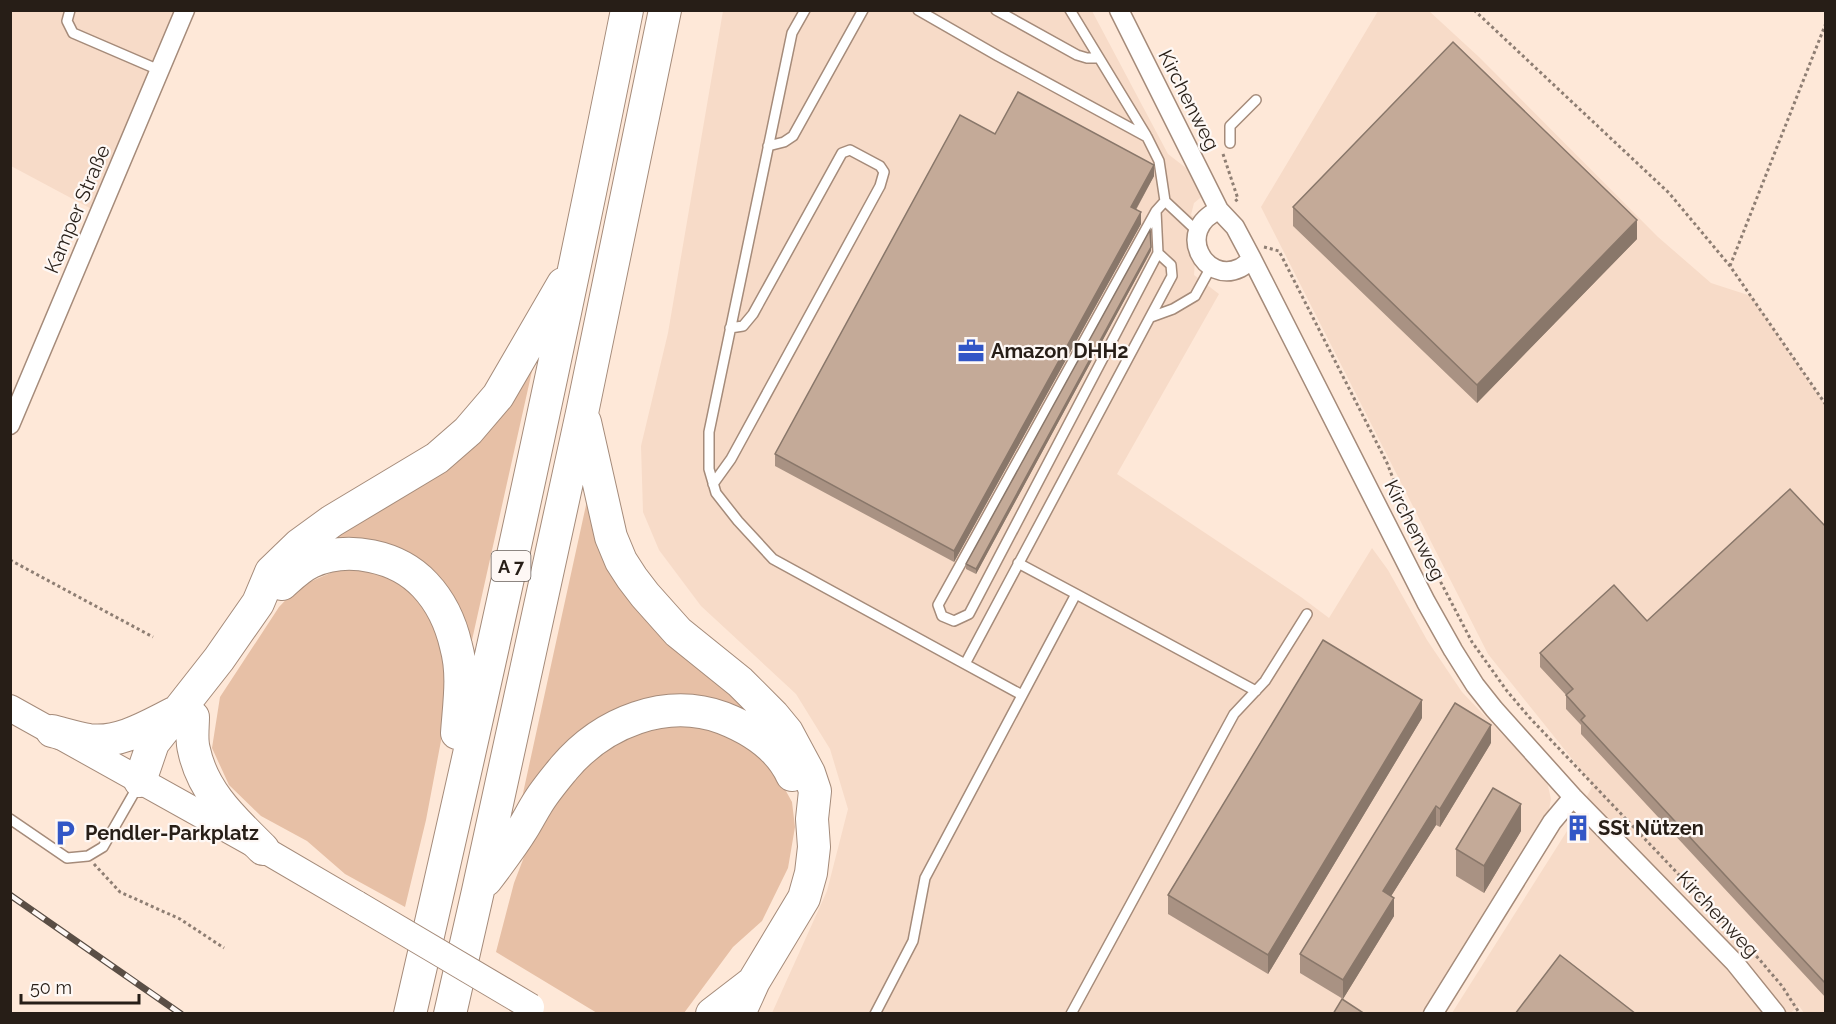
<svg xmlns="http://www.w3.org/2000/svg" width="1836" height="1024" font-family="Raleway,sans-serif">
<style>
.built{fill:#f7dbc8}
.green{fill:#e7c0a6}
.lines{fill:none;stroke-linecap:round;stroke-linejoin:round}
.lane-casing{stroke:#a58b7a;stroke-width:12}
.street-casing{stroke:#a58b7a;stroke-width:21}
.secondary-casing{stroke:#a58b7a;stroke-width:28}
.highway-casing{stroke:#a58b7a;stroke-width:34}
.path{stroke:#8e7e73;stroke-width:3;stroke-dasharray:3 3;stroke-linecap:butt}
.lane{stroke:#fff;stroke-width:9}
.street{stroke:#fff;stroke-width:18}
.secondary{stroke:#fff;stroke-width:26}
.highway{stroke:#fff;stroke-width:32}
.rail-casing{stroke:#5a4e45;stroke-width:7}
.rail{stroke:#fef8f5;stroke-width:4.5;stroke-dasharray:14;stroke-linecap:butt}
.secondary-bridge-casing{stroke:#a58b7a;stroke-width:28;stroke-linecap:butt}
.secondary-bridge{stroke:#fff;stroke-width:26}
.wall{fill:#a99283}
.shaded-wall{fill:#89776a}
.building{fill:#c4aa98;stroke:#89776a;stroke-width:1.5}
.labels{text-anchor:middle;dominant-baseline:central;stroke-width:4.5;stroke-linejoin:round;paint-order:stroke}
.shield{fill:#fef8f5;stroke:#685f5a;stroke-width:1.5}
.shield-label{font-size:18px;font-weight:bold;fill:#271e17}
.street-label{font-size:20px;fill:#271e17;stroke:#fef8f5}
.poi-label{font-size:20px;font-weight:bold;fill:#271e17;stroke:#fef8f5;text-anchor:start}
</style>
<rect width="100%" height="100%" fill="#fee8d8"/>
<path class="built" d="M10,11H187L99,213L11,166Z
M723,11H1092L1168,154L1190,171L1205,194L1194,203L1191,215L1198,219L1194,275L1219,294L1117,474L1301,597L1329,618L1372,548L1388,570L1427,640L1462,692L1542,776L1548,786L1551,799L1547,819L1428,1013H772L827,891L848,809L830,749L796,694L701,606L659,550L643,512L641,446L668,333Z
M1378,11H1429L1479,57L1658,237L1711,283L1751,296L1825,405V1013H1804L1799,1006L1789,1014L1452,1013L1574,820L1593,785L1488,654L1261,207Z"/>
<path class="green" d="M538,344L470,649L454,606L317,547L362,517Z
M588,496L607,551L774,727L674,698L520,807Z
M349,565L394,574L421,598L437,624L451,688L426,820L405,907L345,874L307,841L261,816L229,785L212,748L220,697L279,607L298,587Z
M669,718L744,741L771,764L792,802L795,827L788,868L762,921L733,947L684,1013H597L496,952L514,883L534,831L560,791L602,749Z"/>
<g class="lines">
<g class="lane-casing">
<path id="lane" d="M70,10L67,21L73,33L159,70
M805,10L792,33L709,432V469L716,493L738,521L773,559L965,664L1172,276L1171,265L1158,253
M918,10L998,56L1147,137L1159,161L1165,201L1197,231
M996,10L1077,55L1087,58H1098
M1070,10L1146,135
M1230,143V126L1256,100
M768,146L784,142L793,136L863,10
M1156,211L938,605L942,616L954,621L969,614L1158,253L1156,211L1165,201
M1151,317L1173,309L1195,296L1211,267
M713,484L731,459L880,186L884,172L880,166L850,150L842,153L753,314L743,326L730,328
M1018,563L1076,594
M965,664L1022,695
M10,819L67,858L88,856L103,847L138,786
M875,1014L913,941L925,878L1076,594L1256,691
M1071,1014L1234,714L1265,681L1307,614"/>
</g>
<g class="street-casing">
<path id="street" d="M1119,10L1219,210
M1219,210L1235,227L1252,259C1248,262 1244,266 1240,268C1205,285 1174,230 1219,210Z
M1252,259L1426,602L1453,650L1475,685L1494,709L1573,797L1735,963L1776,1014
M10,425L185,10
M1433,1014L1552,822L1573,797"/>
</g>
<g class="secondary-casing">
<path id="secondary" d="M10,708L263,849L357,904"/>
</g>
<g class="highway-casing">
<path id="highway" d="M585,422L611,537L621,561L632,578L645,595L678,632L740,682L773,715L787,732L809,773L815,791L812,819L814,847L811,873L804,898L754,981L739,1014
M282,584C291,576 300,567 311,562C348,545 398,556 425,585C441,602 451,624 456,646C464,674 459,704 457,733
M193,717C193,727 191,740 194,750C203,793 234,820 263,849
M52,731C64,734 77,738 89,740C119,744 148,726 174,713
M140,781L153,743L219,659L258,603L271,572L299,545L332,521L437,458L468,431L498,396L563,284
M486,880C499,863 512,846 523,828C528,820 532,812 537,804C544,792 555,779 564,768C603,722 666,697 723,718C751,729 779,747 792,775
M410,1014C487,680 560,346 627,10
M450,1014L478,891L582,413L665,10
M712,1014L751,984"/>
</g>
<path class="path" d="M1474,10L1669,193L1730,266L1826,405
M1223,154L1238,199L1234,202
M1264,247L1279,251L1387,463L1412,527L1472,642L1507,691L1529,717L1759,959L1782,986L1800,1014
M1730,266L1826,23
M10,560L153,637
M94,864L120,892L180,919L224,948"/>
<use href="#lane" class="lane"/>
<use href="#street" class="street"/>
<use href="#secondary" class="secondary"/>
<use href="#highway" class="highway"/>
<g class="rail-casing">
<path id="rail" d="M10,895L181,1014"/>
</g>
<use href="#rail" class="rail"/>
<g class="secondary-bridge-casing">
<path id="secondary-bridge" d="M357,904L531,1007"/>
</g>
<use href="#secondary-bridge" class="secondary-bridge"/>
</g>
<path class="wall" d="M995,134L1154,176L1136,210L1141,224L954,562L775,466V454Z
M1293,207L1637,239L1477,403L1293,226Z
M1151,251L976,574L966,569V564Z
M1826,527V998L1581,734V725L1566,709V695L1540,667V653L1647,621Z
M1422,718L1268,974L1168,914V895Z
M1491,743L1440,827L1436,825L1391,896L1394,916L1343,999L1300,973V954Z
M1521,831L1484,893L1456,876V849Z"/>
<path class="shaded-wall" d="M1154,165V176L1131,218V207Z
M1141,212V224L954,562V551Z
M1637,220V239L1477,403V385Z
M1151,247V251L976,574V569Z
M1422,700V718L1268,974V955Z
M1491,725V743L1440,827V809Z
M1521,804V831L1484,893V866Z
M1436,806V825L1383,909V891Z
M1394,898V916L1343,999V980Z"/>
<path class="building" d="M1453,42L1637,220L1477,385L1293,207Z
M1018,92L1154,165L1131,207L1141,212L954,551L775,454L960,115L995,134Z
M1150,230L1151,247L976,569L966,564Z
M1790,489L1826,527V984L1581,720L1585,716L1566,695L1573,689L1540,653L1614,585L1647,621Z
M1323,640L1422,700L1268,955L1168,895Z
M1455,703L1491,725L1440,809L1436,806L1383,891L1394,898L1343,980L1300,954Z
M1493,788L1521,804L1484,866L1456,849Z
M1560,955L1636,1014H1515Z
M1342,999L1365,1014H1333Z"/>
<defs>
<g id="office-bare" transform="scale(2.07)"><path d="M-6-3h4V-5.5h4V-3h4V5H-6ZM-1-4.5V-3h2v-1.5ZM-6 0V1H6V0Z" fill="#3256c6" stroke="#fef8f5" stroke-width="2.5" paint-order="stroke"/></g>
<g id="building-bare" transform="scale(2.07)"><path d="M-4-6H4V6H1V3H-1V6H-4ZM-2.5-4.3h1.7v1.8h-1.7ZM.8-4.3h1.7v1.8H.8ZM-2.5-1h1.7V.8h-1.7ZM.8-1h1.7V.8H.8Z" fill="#3256c6" stroke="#fef8f5" stroke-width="2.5" paint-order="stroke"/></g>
<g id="parking-bare" transform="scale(2.07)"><path d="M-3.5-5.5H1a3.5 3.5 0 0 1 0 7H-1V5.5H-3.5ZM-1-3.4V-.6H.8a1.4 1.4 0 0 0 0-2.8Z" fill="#3256c6" stroke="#fef8f5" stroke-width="2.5" paint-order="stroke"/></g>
</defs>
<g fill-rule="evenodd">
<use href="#office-bare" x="971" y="351"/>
<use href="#building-bare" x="1578" y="828"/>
<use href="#parking-bare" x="65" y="833"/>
</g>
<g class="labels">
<rect class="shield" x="491.5" y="551" width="39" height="30" rx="4.5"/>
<g class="shield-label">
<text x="511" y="566">A 7</text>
</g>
<g class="street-label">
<text transform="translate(1189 100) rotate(63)">Kirchenweg</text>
<text transform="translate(77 209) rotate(-67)">Kamper Straße</text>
<text transform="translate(1415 530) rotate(63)">Kirchenweg</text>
<text transform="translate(1718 914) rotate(47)">Kirchenweg</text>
</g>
<g class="poi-label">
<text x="991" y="351">Amazon DHH2</text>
<text x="1598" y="828">SSt Nützen</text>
<text x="85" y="833">Pendler-Parkplatz</text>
</g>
</g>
<rect width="1836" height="1024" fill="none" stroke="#271e17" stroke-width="24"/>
<path d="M21 994v9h118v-9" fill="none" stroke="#271e17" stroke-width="3"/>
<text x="30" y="994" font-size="18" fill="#271e17" stroke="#fef8f5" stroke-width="4.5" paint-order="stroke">50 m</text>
</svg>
